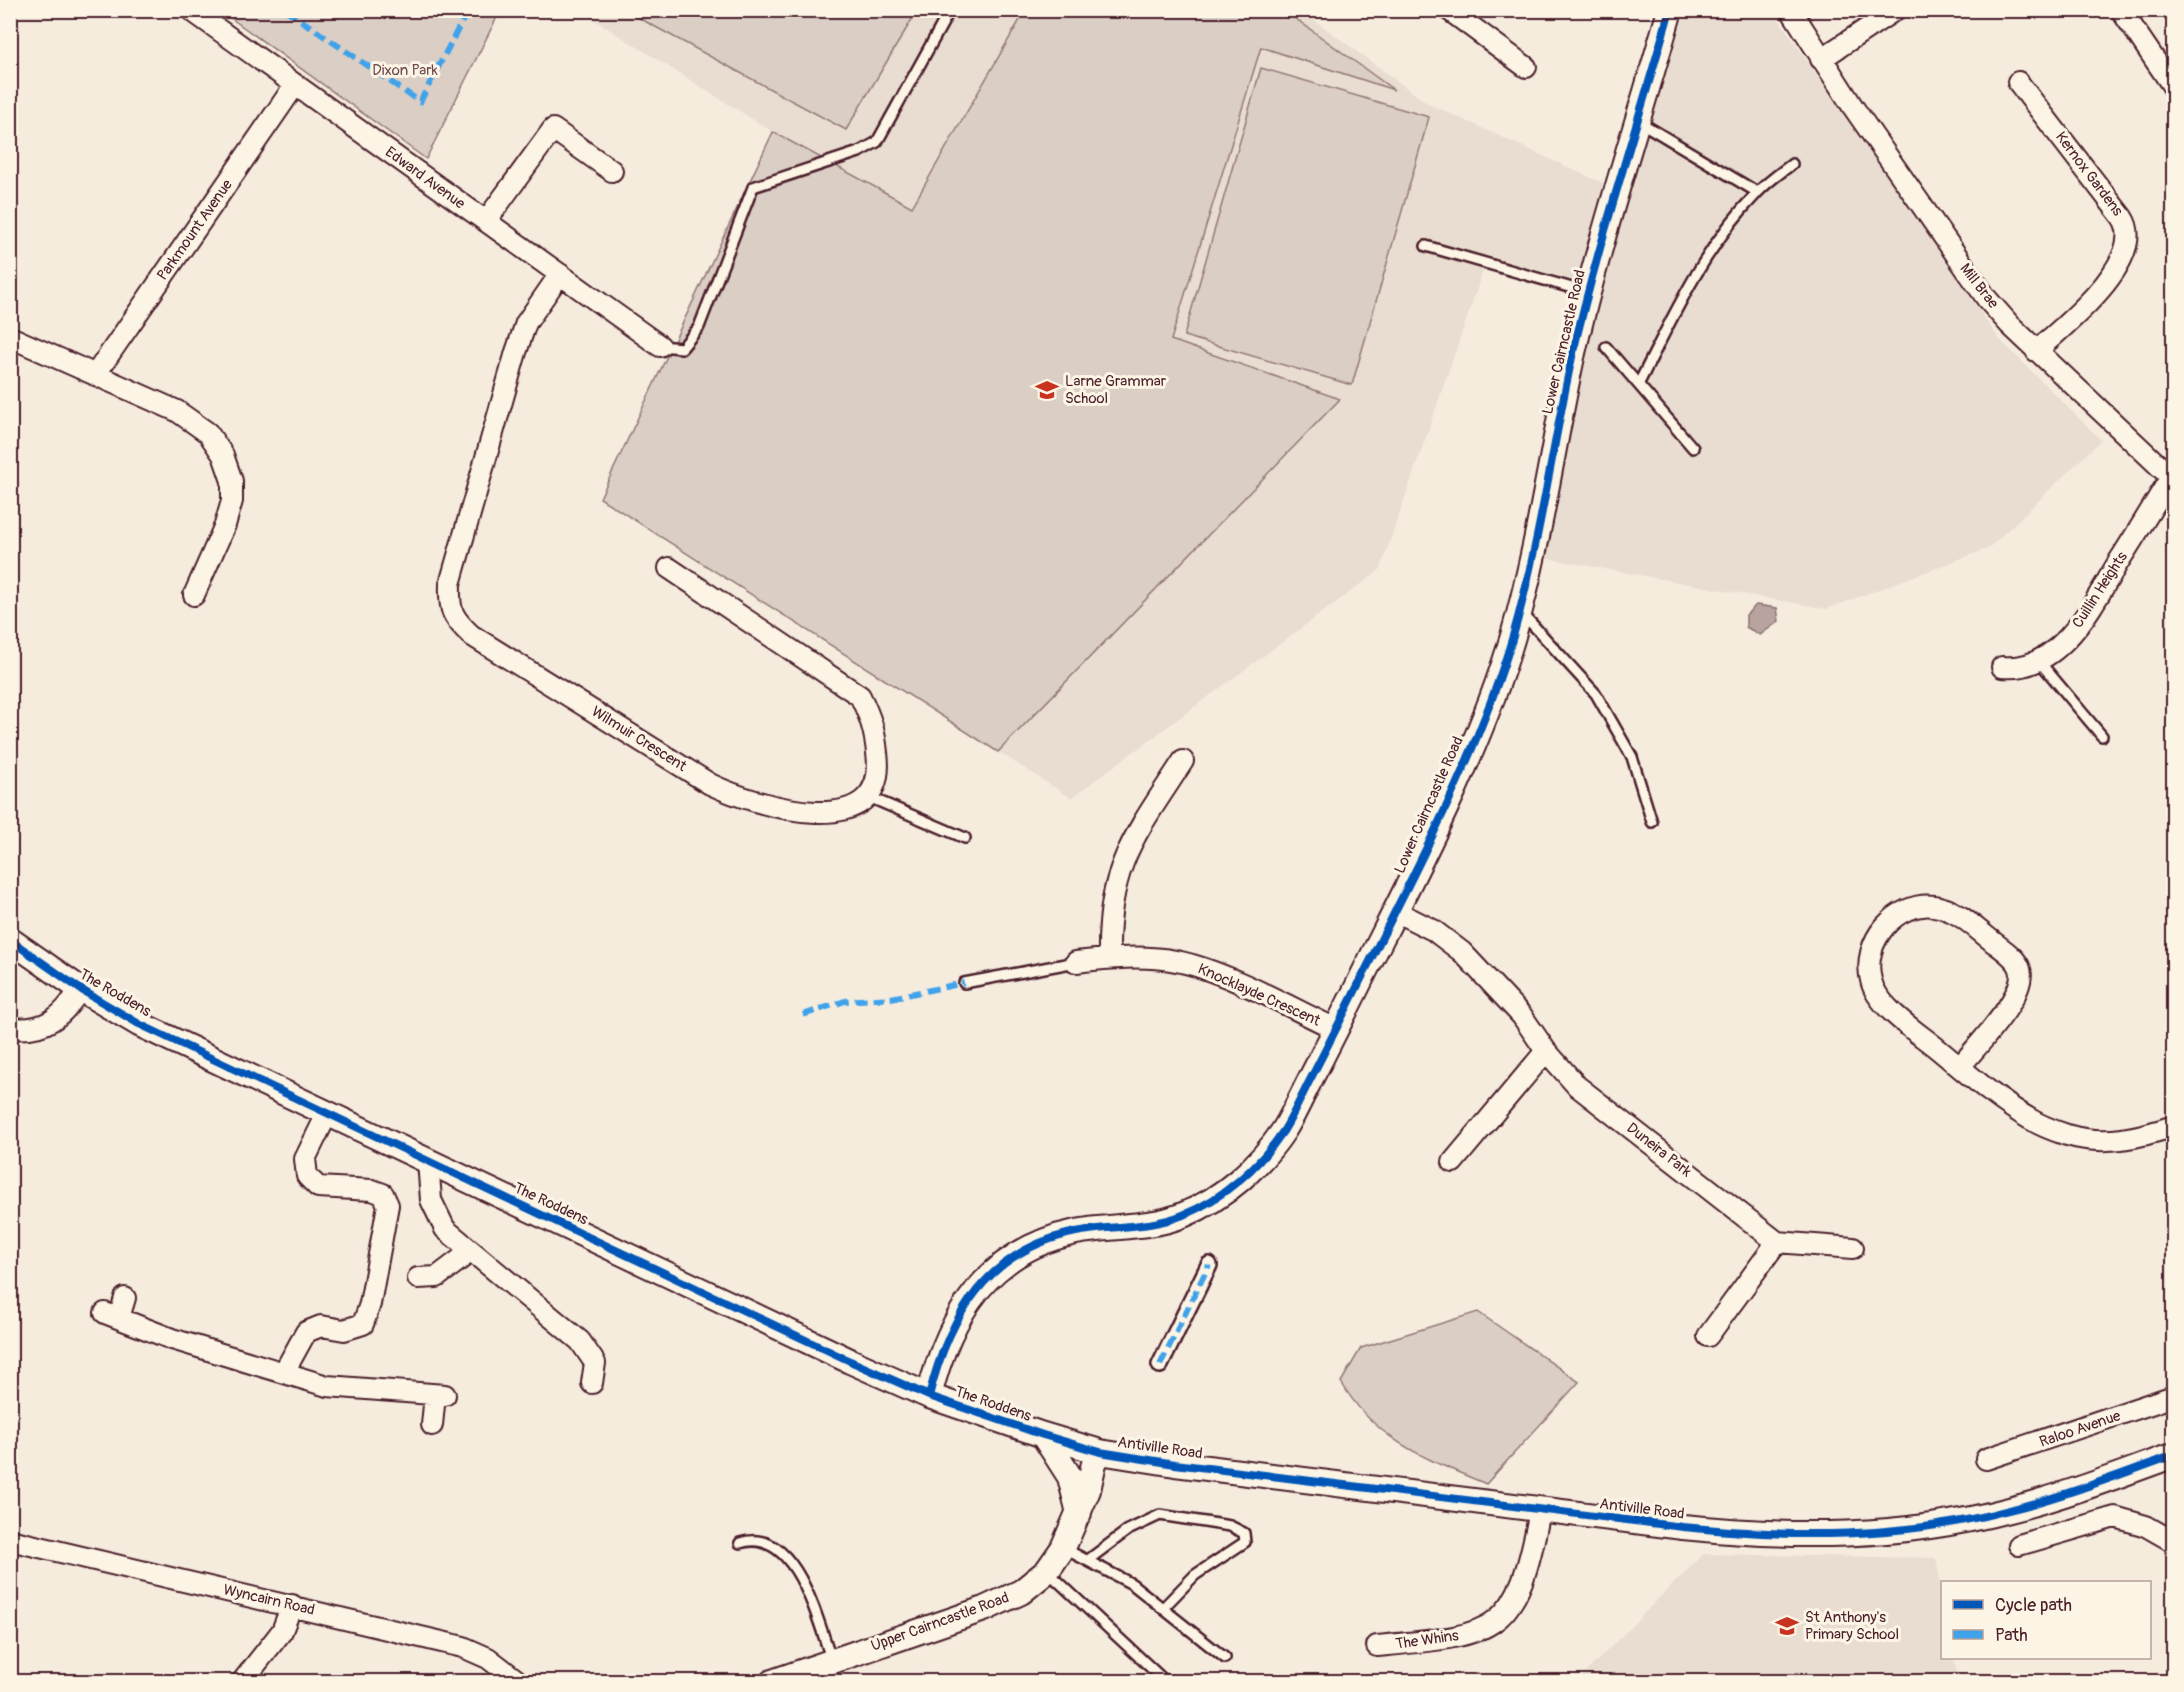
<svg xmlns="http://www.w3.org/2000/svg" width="2184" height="1692" font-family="Pangolin,sans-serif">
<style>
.built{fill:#e8ddd0}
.green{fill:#dbcec4;stroke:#927678;stroke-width:1.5}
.water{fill:#b8a39e;stroke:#8c6e70;stroke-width:1.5}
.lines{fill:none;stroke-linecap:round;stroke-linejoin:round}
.service-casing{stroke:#4a1f2b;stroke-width:14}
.pedestrian-casing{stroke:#4a1f2b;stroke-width:20}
.minor-casing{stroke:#4a1f2b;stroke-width:24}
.tertiary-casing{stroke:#4a1f2b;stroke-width:28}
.service{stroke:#fcf5e5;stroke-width:9}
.pedestrian{stroke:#fcf5e5;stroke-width:15}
.minor{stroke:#fcf5e5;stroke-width:20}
.tertiary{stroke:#fcf5e5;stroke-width:24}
.quiet{stroke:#40a2eb;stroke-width:6;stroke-dasharray:12 6;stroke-linecap:butt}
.cycleway-casing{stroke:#fcf5e5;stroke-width:11}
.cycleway{stroke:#0057b8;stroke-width:8}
.labels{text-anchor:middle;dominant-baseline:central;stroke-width:6;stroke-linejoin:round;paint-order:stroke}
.park-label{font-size:15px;fill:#6e4b51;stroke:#fcf5e5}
.street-label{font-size:15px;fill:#4a1f2b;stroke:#fcf5e5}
.poi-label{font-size:15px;fill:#4a1f2b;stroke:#fcf5e5;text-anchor:start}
</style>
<rect width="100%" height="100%" fill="#f5ecde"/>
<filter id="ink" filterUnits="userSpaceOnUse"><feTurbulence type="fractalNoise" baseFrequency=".0167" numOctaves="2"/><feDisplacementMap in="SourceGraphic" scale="12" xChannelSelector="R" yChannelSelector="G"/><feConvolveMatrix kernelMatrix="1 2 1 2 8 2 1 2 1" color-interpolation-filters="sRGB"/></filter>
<g filter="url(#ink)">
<path class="built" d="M580,11H1302L1427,103L1607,185L1576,281L1488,257L1380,570L1071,798L600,498L773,132Z
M1685,11H1773L1999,339L2101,440L1989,548L1827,609L1545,558L1597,292Z
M1703,1554L1936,1558L1942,1595V1658H1954L1958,1681H1577Z"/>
<path class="green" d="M221,11L500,10V11L426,159Z
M626,11H917L846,130Z
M1025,11H1285L1394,90L1261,47L1171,340L1340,399L998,752L600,498L773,132L912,207Z
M1261,68L1429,117L1352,385L1184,336Z
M1478,1312L1579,1382L1486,1484C1427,1459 1375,1441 1341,1382L1361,1348Z"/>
<path class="water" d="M1756,605L1777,608L1779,621L1760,635L1746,627V615Z"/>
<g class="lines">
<g class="service-casing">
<path id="service" d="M1638,121L1757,192
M1426,246L1586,292
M660,346L682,348L699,327L753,187L859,152L877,142L950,10
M1606,347L1693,448
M1639,383C1673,317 1704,247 1757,193C1767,182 1780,173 1792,164
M1521,612L1596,694L1632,757L1652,822
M2038,660L2102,736
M869,797L965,838
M964,983L1076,962
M740,1543C796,1525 818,1622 832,1661
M1063,1548L1132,1584L1225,1658
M1088,1560L1128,1530L1160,1515L1230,1526L1244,1533L1245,1542L1195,1575L1163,1608
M1047,1571L1166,1682"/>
</g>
<g class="pedestrian-casing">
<path id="pedestrian" d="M1160,1365L1209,1265"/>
</g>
<g class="minor-casing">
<path id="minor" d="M191,10L660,346
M1449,10L1526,67
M1791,10L1853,107L1987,299L2010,325L2174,480
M2121,10L2174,88
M1821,59L1895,10
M2018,82L2122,217C2150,258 2063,327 2036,351
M486,221L553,129L612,171
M560,274L526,323L516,352L450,584C449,611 452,617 471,635L710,784C756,806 890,847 877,753C875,731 870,716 860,696L669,568
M10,337L177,411L208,433L223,455L232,481V501L225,525L194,595
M95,375L295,85
M2002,667C2061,673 2094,602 2119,561C2137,533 2154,505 2171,477
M1395,911L1433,930L1462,952L1522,1016L1546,1051L1577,1086L1777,1242L1853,1248
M1109,958C1107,866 1135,835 1183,761
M1076,962C1109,958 1144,955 1176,961C1224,970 1291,1008 1336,1029
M10,1028C45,1032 63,1017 80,989
M1960,1067C1976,1046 2028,995 2020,969C2017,958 2001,948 1992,941C1974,927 1957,909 1934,906C1896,901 1861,942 1871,980C1873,990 1882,1002 1890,1010C1905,1025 1923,1037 1939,1050C1968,1074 1997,1100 2030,1119C2041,1126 2055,1131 2067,1135C2104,1146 2138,1138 2174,1126
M428,1161L431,1200L445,1229L580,1341L595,1363L592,1383
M1453,1162L1546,1051
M418,1278L437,1277L470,1252
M105,1313L172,1339L327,1386L445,1395
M119,1318L125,1298
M1708,1336L1777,1242
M284,1372L306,1332L321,1326L344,1330L363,1324L370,1304L388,1205L383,1194L372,1190L318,1187L307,1176L305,1159L327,1114
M432,1425L435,1395
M1986,1459L2174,1396
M10,1540L463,1647L488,1658L519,1682
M2019,1545L2115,1517L2146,1526L2174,1542
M1377,1646C1496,1635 1517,1636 1540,1510
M242,1682L282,1631L292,1605"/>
</g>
<g class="tertiary-casing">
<path id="tertiary" d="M10,940L80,989L139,1024L850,1361L929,1396L1043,1435L1100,1452L1175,1464L1683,1527C1793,1538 1901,1539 2009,1510C2065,1496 2119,1475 2174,1455
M929,1396C949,1315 988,1250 1076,1232C1111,1225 1149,1229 1183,1215C1223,1199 1260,1166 1284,1130C1294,1114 1302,1095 1311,1078C1329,1043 1347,1008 1364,973C1417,868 1480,748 1513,636C1539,545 1552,450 1572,357C1599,240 1637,126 1670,10
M1043,1435L1070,1477L1079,1513
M772,1682L984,1609L1021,1592L1047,1571L1063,1548L1088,1490L1094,1463L1100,1452"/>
</g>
<use href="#service" class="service"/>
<use href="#pedestrian" class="pedestrian"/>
<use href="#minor" class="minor"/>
<use href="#tertiary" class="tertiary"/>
<path class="quiet" d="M286,10L420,102L468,10
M803,1015L845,1001L891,998L964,983
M1160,1365L1209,1265"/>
<g class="cycleway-casing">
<path id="cycleway" d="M10,940L80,989L139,1024L850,1361L929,1396L1043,1435L1100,1452L1175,1464L1683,1527C1793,1538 1901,1539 2009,1510C2065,1496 2119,1475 2174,1455
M929,1396C949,1315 988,1250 1076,1232C1111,1225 1149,1229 1183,1215C1223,1199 1260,1166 1284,1130C1294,1114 1302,1095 1311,1078C1329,1043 1347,1008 1364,973C1417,868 1480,748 1513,636C1539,545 1552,450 1572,357C1599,240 1637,126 1670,10"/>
</g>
<use href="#cycleway" class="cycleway"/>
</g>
</g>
<defs>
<g id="school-bare" transform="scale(1.8)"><path d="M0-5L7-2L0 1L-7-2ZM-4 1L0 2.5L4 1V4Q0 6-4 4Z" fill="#c8321e" stroke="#fcf5e5" stroke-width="2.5" paint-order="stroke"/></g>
</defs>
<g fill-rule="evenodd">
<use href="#school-bare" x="1047" y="390"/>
<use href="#school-bare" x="1787" y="1626"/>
</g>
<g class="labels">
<g class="park-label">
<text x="405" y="70">Dixon Park</text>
</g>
<g class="street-label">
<text transform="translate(2089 174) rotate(53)">Kernox Gardens</text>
<text transform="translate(425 178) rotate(36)">Edward Avenue</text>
<text transform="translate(195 230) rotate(-55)">Parkmount Avenue</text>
<text transform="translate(1979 286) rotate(52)">Mill Brae</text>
<text transform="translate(1564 342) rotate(-77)">Lower Cairncastle Road</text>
<text transform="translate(2100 590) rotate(-57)">Cuillin Heights</text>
<text transform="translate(639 739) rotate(32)">Wilmuir Crescent</text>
<text transform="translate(1429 805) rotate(-66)">Lower Cairncastle Road</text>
<text transform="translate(115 993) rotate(30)">The Roddens</text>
<text transform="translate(1259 995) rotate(24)">Knocklayde Crescent</text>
<text transform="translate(1659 1150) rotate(38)">Duneira Park</text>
<text transform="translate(551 1204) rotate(25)">The Roddens</text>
<text transform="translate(993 1404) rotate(19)">The Roddens</text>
<text transform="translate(2080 1429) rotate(-19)">Raloo Avenue</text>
<text transform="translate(1160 1448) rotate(8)">Antiville Road</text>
<text transform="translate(1642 1509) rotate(7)">Antiville Road</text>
<text transform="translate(269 1600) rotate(13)">Wyncairn Road</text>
<text transform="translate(940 1622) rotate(-20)">Upper Cairncastle Road</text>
<text transform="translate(1427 1640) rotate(-8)">The Whins</text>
</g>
<g class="poi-label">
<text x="1065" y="381">Larne Grammar<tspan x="1065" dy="17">School</tspan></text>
<text x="1805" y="1617">St Anthony's<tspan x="1805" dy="17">Primary School</tspan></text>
</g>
</g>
<rect width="2184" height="1692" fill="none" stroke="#fcf5e5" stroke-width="36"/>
<rect x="18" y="18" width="2148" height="1656" fill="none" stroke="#4a1f2b" stroke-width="2" filter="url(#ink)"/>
<rect x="1941" y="1581" width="210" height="78" fill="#fcf5e5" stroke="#b59f9b" stroke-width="1.5"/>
<rect x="1953" y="1600" width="30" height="9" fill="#0057b8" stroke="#b59f9b" stroke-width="1.5"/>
<text x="1995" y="1611" font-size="18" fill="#4a1f2b">Cycle path</text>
<rect x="1953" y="1630" width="30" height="9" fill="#40a2eb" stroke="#b59f9b" stroke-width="1.5"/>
<text x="1995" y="1641" font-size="18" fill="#4a1f2b">Path</text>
</svg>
